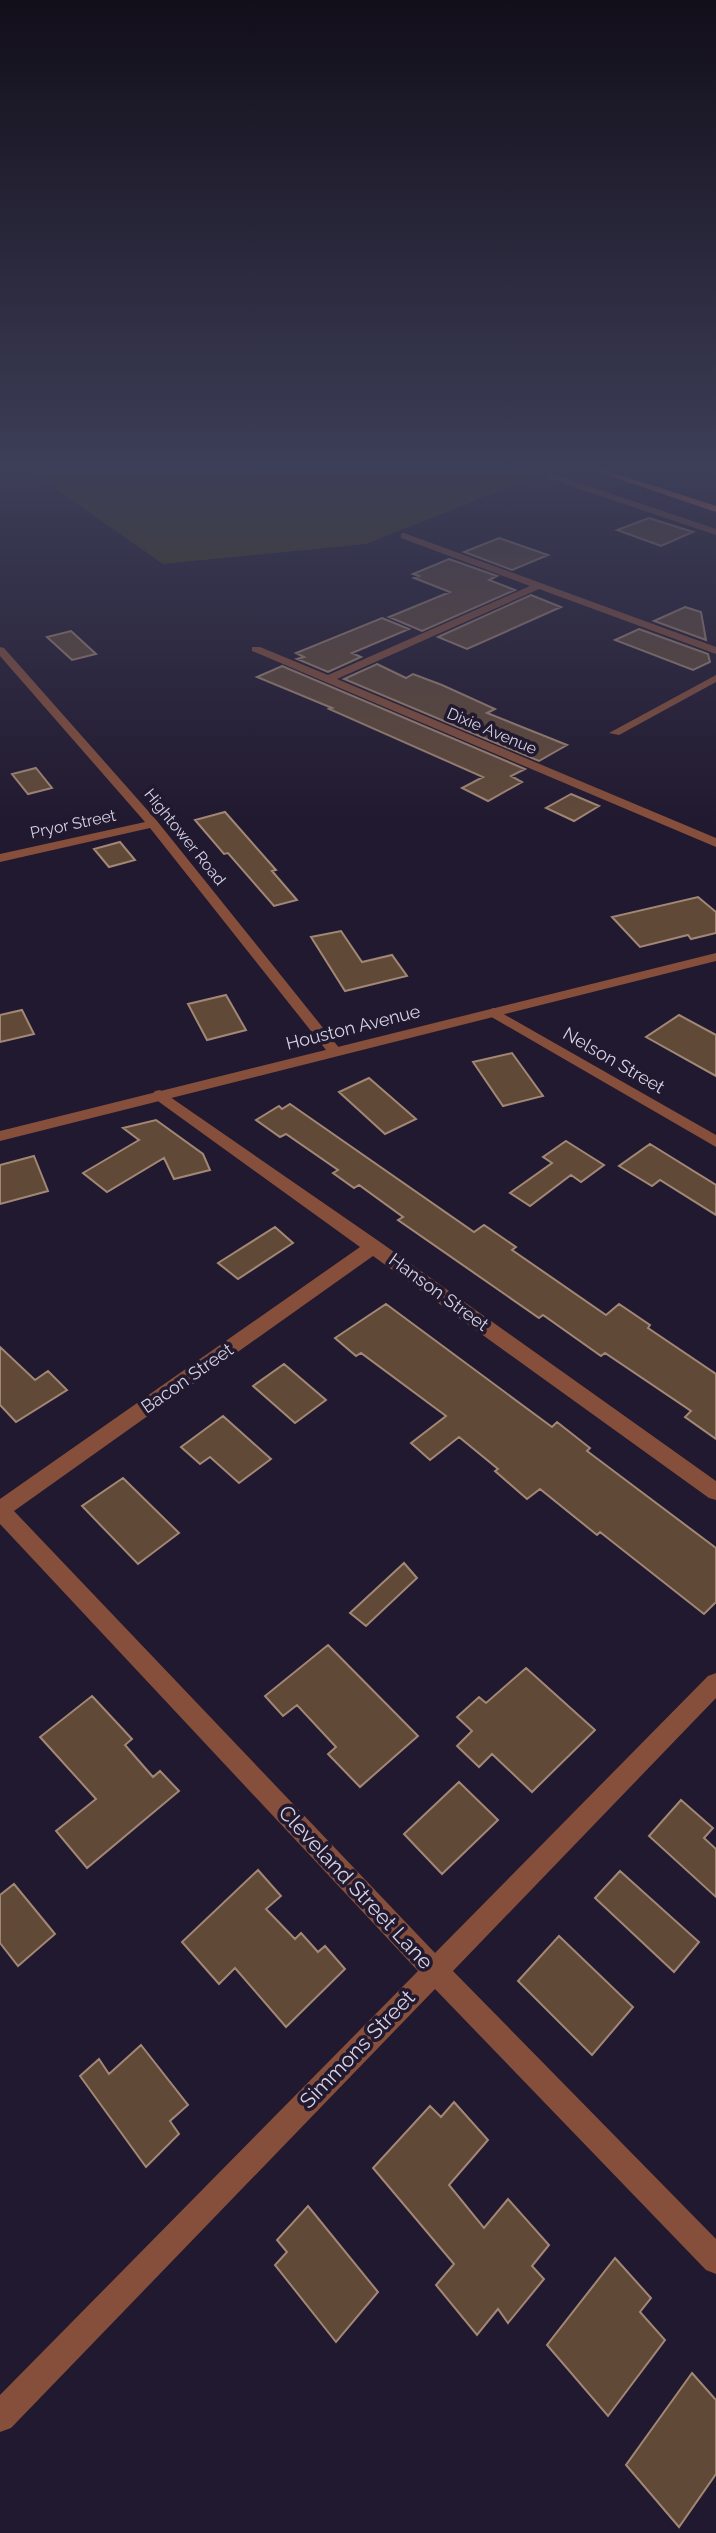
<svg xmlns="http://www.w3.org/2000/svg" width="716" height="2533" font-family="Raleway,sans-serif">
<style>
.green{fill:#3f4114}
.building{fill:#614938;stroke:#a28775;stroke-width:2}
.lines{fill:none;stroke-linecap:round;stroke-linejoin:round}
.minor{fill:#864f3b;fill-rule:evenodd}
.tertiary{fill:#864f3b;fill-rule:evenodd}
.primary{fill:#ef7d51;fill-rule:evenodd}
.labels{text-anchor:middle;dominant-baseline:central;stroke-width:7;stroke-linejoin:round;paint-order:stroke}
.far-street-label{font-size:16px;fill:#d5d1e0;stroke:#21192f}
.street-label{font-size:18px;fill:#d5d1e0;stroke:#21192f}
.near-street-label{font-size:21px;fill:#d5d1e0;stroke:#21192f}
</style>
<rect width="100%" height="100%" fill="#21192f"/>
<path class="green" d="M23,466H380L389,469L397,466H562L366,544L163,564Z"/>
<path class="building" d="M649,518L693,532L661,546L617,530Z
M499,538L548,555L512,570L464,552Z
M449,559L497,576L489,580L515,590L422,631L389,617L450,592L414,578L419,576L413,574Z
M531,595L561,607L467,649L438,637Z
M685,607L701,612L706,640L654,621Z
M382,618L409,629L352,653L361,657L328,672L297,659L304,657L296,653Z
M639,629L708,654L710,662L693,670L615,640Z
M71,631L96,654L72,660L47,637Z
M377,664L406,678L413,674L442,685L495,709L487,713L567,745L539,761L344,679Z
M282,666L525,769L511,776L522,782L488,801L462,788L483,777L329,709L332,708L257,677Z
M36,768L52,788L28,794L12,774Z
M571,794L599,806L574,821L546,808Z
M225,812L276,870L272,871L297,900L274,906L228,853L224,854L195,820Z
M120,842L135,860L109,867L94,849Z
M698,897L716,912V933L691,939L688,935L640,947L612,917Z
M341,931L362,962L392,955L407,976L345,991L311,937Z
M226,995L246,1030L207,1040L188,1004Z
M22,1010L34,1034L0,1042V1015Z
M679,1015L716,1035V1076L646,1037Z
M512,1053L543,1096L503,1106L473,1062Z
M369,1078L400,1105L416,1119L385,1134L339,1092Z
M290,1104L474,1232L484,1225L516,1247L512,1250L606,1315L619,1304L650,1325L648,1328L716,1374V1439L685,1417L691,1411L605,1353L601,1356L543,1315L539,1318L398,1220L403,1217L359,1185L354,1188L333,1173L338,1170L286,1134L280,1137L256,1120L279,1106L282,1109Z
M156,1120L203,1154L210,1170L174,1179L164,1158L107,1192L83,1173L139,1140L123,1128Z
M566,1141L604,1165L581,1182L571,1175L530,1206L510,1193L552,1163L543,1157Z
M650,1144L716,1185V1215L660,1180L652,1186L619,1166Z
M34,1156L48,1191L0,1204V1165Z
M275,1227L293,1243L238,1279L218,1263Z
M386,1304L552,1427L557,1422L590,1448L587,1451L716,1548V1602L704,1614L600,1532L597,1535L540,1489L527,1499L495,1471L498,1469L459,1437L430,1460L411,1443L446,1416L361,1353L356,1356L335,1338Z
M0,1347L35,1380L48,1371L67,1390L16,1422L0,1405Z
M284,1364L326,1400L295,1423L253,1386Z
M223,1416L271,1459L239,1483L210,1457L200,1464L181,1447Z
M123,1478L179,1533L138,1564L82,1506Z
M404,1563L417,1578L366,1626L350,1613Z
M328,1645L418,1736L360,1787L328,1754L336,1747L297,1705L283,1716L265,1696Z
M526,1668L595,1730L532,1792L492,1754L479,1767L457,1746L472,1731L457,1717L479,1697L486,1703Z
M92,1696L132,1739L125,1745L153,1777L160,1771L179,1791L87,1868L56,1831L96,1799L40,1737Z
M459,1782L498,1820L442,1874L404,1834Z
M681,1800L713,1828L704,1838L716,1849V1897L649,1836Z
M258,1870L281,1896L266,1909L295,1939L301,1933L318,1952L325,1946L345,1969L286,2027L235,1968L219,1984L182,1942Z
M620,1871L699,1942L674,1972L595,1898Z
M14,1884L55,1934L18,1966L0,1943V1895Z
M559,1936L633,2007L592,2055L518,1981Z
M141,2045L188,2105L170,2121L179,2134L146,2167L80,2076L99,2059L109,2074Z
M454,2102L488,2140L449,2185L484,2228L508,2199L549,2245L532,2266L544,2279L508,2323L498,2309L477,2335L436,2285L454,2264L373,2168L430,2106L441,2117Z
M308,2206L378,2292L336,2342L275,2265L287,2252L277,2240Z
M615,2258L651,2298L640,2312L665,2340L608,2416L547,2345Z
M692,2373L716,2400V2474L679,2527L626,2465Z"/>
<g class="lines">
<path class="minor" d="M550,473L716,529V535L547,478Z
M404,533L716,647V654L539,589L337,679L716,838V847L252,651V647H260L328,675L530,586L401,538V534Z
M0,647L4,648L157,821L340,1049L343,1052L340,1055H330L150,828L0,862V854L145,822L0,656Z
M716,675V682L619,735L609,733Z
M493,1008L716,1135V1147L488,1015L486,1012Z
M160,1090L380,1242L716,1481V1500L709,1498L373,1256L14,1511L435,1953L708,1676L716,1673V1698L453,1971L716,2239V2274L706,2270L435,1989L11,2428L0,2432V2395L418,1971L0,1524V1499L360,1247L155,1099L152,1095L155,1091Z"/>
<path class="tertiary" d="M716,953V961L0,1141V1131Z"/>
<path class="primary" d="M580,466H593L716,506V512Z"/>
</g>
<linearGradient id="sky" x2="0" y2="1"><stop stop-color="#120e1a"/><stop offset="0.57" stop-color="#3d3e58"/><stop offset="1" stop-color="#3d3e58" stop-opacity="0"/></linearGradient>
<rect width="716" height="821" fill="url(#sky)"/>
<g class="labels">
<g class="far-street-label">
<text transform="translate(492 731) rotate(23)">Dixie Avenue</text>
<text transform="translate(73 824) rotate(-12)">Pryor Street</text>
<text transform="translate(185 837) rotate(51)">Hightower Road</text>
</g>
<g class="street-label">
<text transform="translate(353 1027) rotate(-14)">Houston Avenue</text>
<text transform="translate(614 1060) rotate(30)">Nelson Street</text>
<text transform="translate(439 1292) rotate(36)">Hanson Street</text>
<text transform="translate(187 1378) rotate(-35)">Bacon Street</text>
</g>
<g class="near-street-label">
<text transform="translate(356 1887) rotate(47)">Cleveland Street Lane</text>
<text transform="translate(357 2049) rotate(-46)">Simmons Street</text>
</g>
</g>
</svg>
